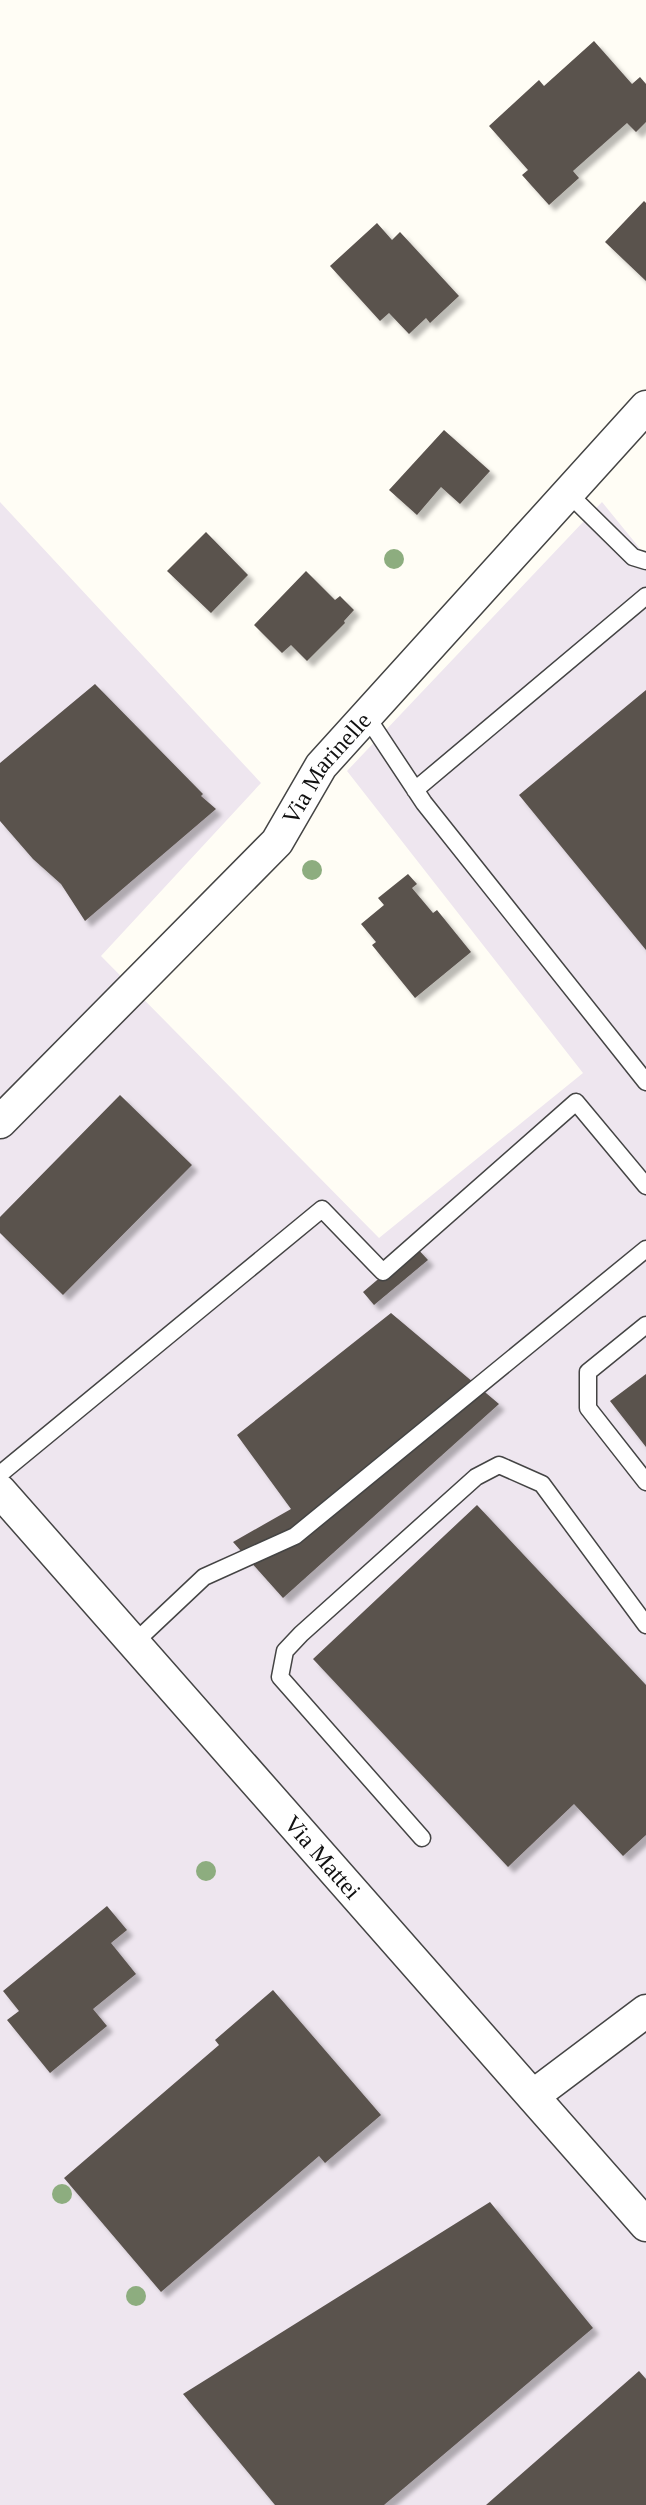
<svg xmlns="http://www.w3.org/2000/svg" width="646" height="2505" font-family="'Times New Roman',serif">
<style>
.industrial{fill:#eee6ef}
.building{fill:#5a524d;filter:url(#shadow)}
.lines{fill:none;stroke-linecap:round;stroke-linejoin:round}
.service-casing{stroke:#444;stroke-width:19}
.minor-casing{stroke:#444;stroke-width:35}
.service{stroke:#fff;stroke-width:16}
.minor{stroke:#fff;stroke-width:32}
.tree{fill:#8dad7f}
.labels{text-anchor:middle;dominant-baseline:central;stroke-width:7;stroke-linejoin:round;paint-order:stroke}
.street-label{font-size:24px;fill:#111;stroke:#fff}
</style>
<defs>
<filter id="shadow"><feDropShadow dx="6" dy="6" stdDeviation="2" flood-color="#0004"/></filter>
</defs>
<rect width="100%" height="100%" fill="#fffdf5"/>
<path class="industrial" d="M0,502L261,783L101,956L379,1238L583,1073L347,771L602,502L646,556V2505H0Z"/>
<path class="building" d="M594,41L632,84L640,77L646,84V122L636,132L627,123L573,171L579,178L549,205L522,175L528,170L489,126L539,80L544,86Z
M644,201L646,203V281L605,242Z
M377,223L392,240L400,232L459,296L430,323L426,318L409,334L389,313L380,321L330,266Z
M444,430L490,471L460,504L441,487L417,515L389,490Z
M206,532L248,575L211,613L167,571Z
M306,571L335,600L340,596L354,610L344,621L345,623L307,661L291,645L282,653L254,625Z
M95,684L203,794L201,796L216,809L85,921L61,884L33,859L0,821V763Z
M646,690V950L519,795Z
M408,874L417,884L412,888L433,913L437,910L471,952L415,998L372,945L376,942L361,924L384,905L378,898Z
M120,1095L192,1165L63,1295L0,1233V1217Z
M416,1247L428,1260L374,1305L363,1292Z
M391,1313L499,1404L283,1598L233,1542L291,1509L237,1435Z
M646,1374V1447L610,1401Z
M477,1505L646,1685V1835L623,1856L574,1804L508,1867L313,1659Z
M107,1906L127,1930L111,1943L136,1974L93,2009L107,2026L50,2073L7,2020L19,2011L3,1991Z
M273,1990L381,2115L325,2163L319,2156L161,2292L64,2178L219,2045L215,2040Z
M490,2202L593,2328L384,2505H275L183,2394Z
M639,2371L646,2379V2505H486Z"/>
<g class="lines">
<g class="service-casing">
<path id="service" d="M568,493L633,557L646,561
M367,717L424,803L646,1082
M415,790L646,596
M646,1325L588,1372V1408L646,1482
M0,1474L322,1209L383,1272L576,1102L646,1186
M134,1643L204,1577L295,1536L646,1249
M422,1838L280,1677L285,1651L301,1634L476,1477L499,1465L542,1484L646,1625"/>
</g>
<g class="minor-casing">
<g id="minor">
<path id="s1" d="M0,1122L277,842L321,766L646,407"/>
<path id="s2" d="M0,1491L646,2225"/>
<path d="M533,2096L646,2011"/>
</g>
</g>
<use href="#service" class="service"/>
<use href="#minor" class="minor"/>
</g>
<g class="tree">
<circle cx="394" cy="559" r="10"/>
<circle cx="312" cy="870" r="10"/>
<circle cx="206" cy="1871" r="10"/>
<circle cx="62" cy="2194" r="10"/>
<circle cx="136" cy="2296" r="10"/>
</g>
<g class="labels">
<g class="street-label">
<text stroke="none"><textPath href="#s1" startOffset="483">Via Marinelle</textPath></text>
<text stroke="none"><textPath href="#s2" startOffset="488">Via Mattei</textPath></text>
</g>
</g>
</svg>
